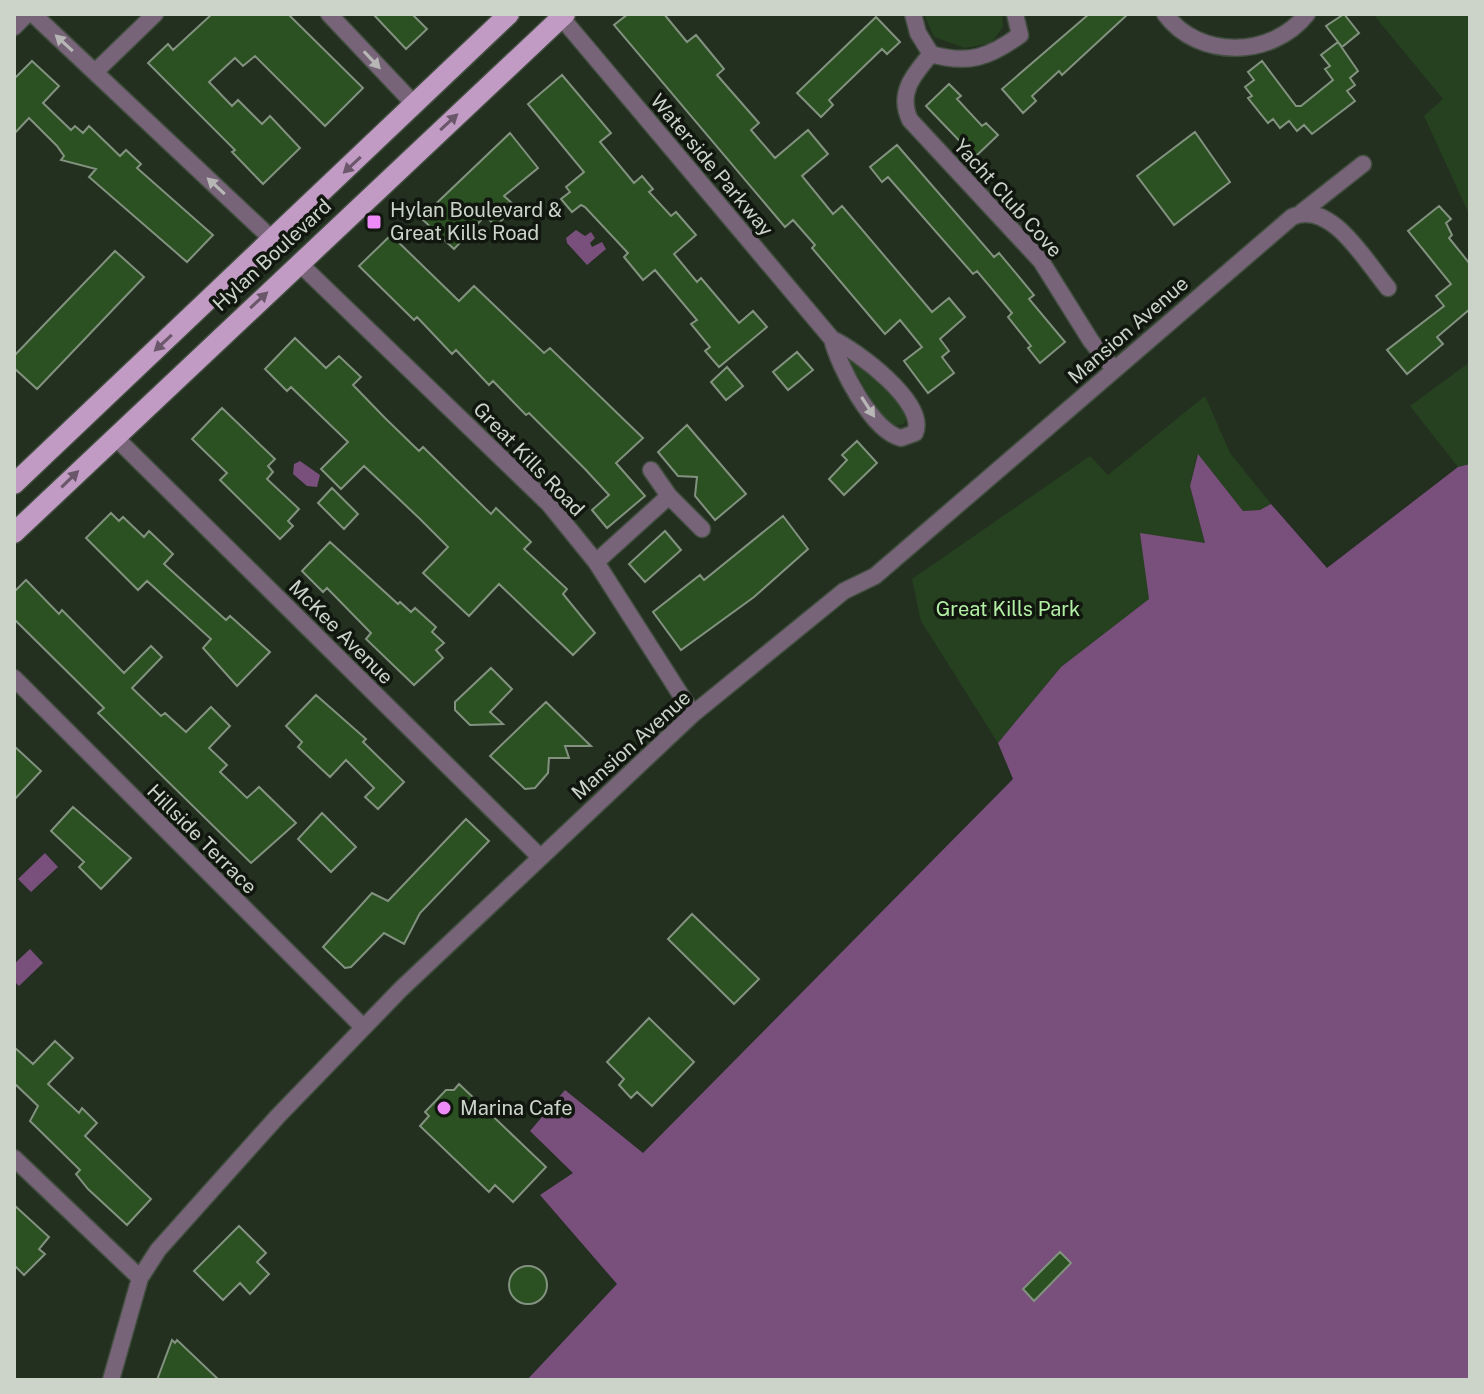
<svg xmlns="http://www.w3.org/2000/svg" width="1484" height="1394" font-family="'Public Sans',sans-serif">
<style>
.green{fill:#26411f}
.water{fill:#794f7c}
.building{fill:#2b5122;stroke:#82927f;stroke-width:2}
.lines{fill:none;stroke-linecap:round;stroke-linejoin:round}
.street-casing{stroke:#414e3f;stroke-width:19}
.primary-casing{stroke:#414e3f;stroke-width:23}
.street{stroke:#776478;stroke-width:16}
.primary{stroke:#c29bc5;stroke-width:20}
.oneway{fill:#b7b8b6}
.oneway2{fill:#6a586a}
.poi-dot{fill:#ee8bf8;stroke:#11160f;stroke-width:3}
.labels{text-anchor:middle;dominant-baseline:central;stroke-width:7;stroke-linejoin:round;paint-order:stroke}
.street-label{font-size:20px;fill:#ccd4ca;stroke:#11160f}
.poi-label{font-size:20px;fill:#ccd4ca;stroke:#11160f;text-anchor:start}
.park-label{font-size:20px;fill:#b2efa5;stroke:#11160f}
</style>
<rect width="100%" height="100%" fill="#233020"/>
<path class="green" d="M924,14H1002L1003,27L991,43L965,48L934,37Z
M1373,14H1470V216L1424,116L1443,99Z
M842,350L898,398L907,417L904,424L892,426L882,417Z
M1470,362V464L1458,467L1410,406Z
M1205,396L1230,453L1271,504L1260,510L1243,511L1197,455L1190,486L1205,544L1149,599L1061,667L998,743L921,621L912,579L1090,456L1108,475Z"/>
<path class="water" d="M576,230L585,236L591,232L595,238L590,243L592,247L602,242L606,249L587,265L567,243L566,238Z
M1198,454L1243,511L1260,510L1271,504L1327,568L1458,467L1470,464V1380H527L617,1284L540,1195L573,1173L530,1131L565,1090L643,1153L1013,779L998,743L1061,667L1149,599L1140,533L1205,543L1190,486Z
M300,461L320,475L317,487L307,486L293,474L294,464Z
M45,853L58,867L31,892L18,879Z
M30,949L43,963L19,986L14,981V964Z"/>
<path class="building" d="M212,14H288L363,88L325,126L255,56L243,66L235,58L209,82L232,106L238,100L262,124L270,116L300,148L263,184L232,152L235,150L148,63L168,44L173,50Z
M373,14H412L427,29L406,49Z
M628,14H664L687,42L696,35L724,69L717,75L759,123L751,130L775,158L808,130L828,154L802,176L833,214L842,206L932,312L949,298L965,317L940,339L949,351L942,357L954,373L928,393L904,361L922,347L900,320L885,334L812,248L815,245L793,220L785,227L614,25Z
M1089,14H1128L1062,75L1059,71L1032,96L1036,101L1023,113L1002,89Z
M1344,14L1359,33L1342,47L1326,26Z
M876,17L900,42L887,54L882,49L829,100L833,105L821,117L797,93Z
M1338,42L1358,71L1350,78L1355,85L1347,91L1355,101L1312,134L1304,125L1297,131L1289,121L1280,128L1273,119L1268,123L1248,98L1252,96L1245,87L1254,80L1248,72L1262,61L1296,106H1301L1333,80L1325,69L1330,66L1321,55Z
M32,61L59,86L43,103L71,130L75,126L83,133L89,126L120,156L126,150L141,164L137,168L213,235L187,262L89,177L96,169L61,160L64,156L57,146L29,118L14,134V79Z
M562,75L611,133L600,142L634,183L642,176L653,189L649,192L671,216L676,212L696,235L674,254L697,282L701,278L739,323L753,311L767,327L719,367L705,351L710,347L691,324L697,320L655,270L643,280L624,257L628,253L585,207L581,205L572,212L561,199L570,192L566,187L584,172L528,104Z
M949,84L961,96L957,99L982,126L986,123L998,135L975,157L926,106Z
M1195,132L1230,182L1174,225L1137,176Z
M510,133L538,168L504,196L515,206L496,226L485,216L454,249L421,218Z
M897,145L994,257L999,253L1034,295L1029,299L1065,342L1040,363L1028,348L1031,346L1008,317L1012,313L977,271L973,274L888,177L882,182L870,167Z
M1439,206L1451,219L1446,223L1452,235L1449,238L1470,264V309L1437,337L1443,344L1407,374L1387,350L1444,306L1436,296L1451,284L1408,231Z
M391,235L459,301L474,286L544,353L550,348L643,438L616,463L645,496L607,528L592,510L609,495L585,469L529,413L526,415L493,381L489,385L456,350L452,354L417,317L414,320L359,266Z
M115,251L144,277L37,389L14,368V356Z
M295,338L326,368L339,356L361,377L353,385L385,418L419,451L423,447L491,514L496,508L531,542L524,549L567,589L563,594L595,633L573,655L499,584L469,616L423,573L448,547L419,518L364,466L341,489L321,469L348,442L291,387L287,391L265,369Z
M797,352L813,370L788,390L773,372Z
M727,367L743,386L726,400L711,382Z
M222,408L275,459L268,466L273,472L267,479L299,509L288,521L293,526L280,539L220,480L227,473L192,439Z
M687,425L746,494L715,520L695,496L697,477L678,476L658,452Z
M857,441L877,463L844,495L829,479L847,460L842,455Z
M332,488L358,514L344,529L318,503Z
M111,513L119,521L123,517L144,537L149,531L173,554L164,564L226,620L230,616L270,652L237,686L203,648L211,639L147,581L138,590L86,538Z
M783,516L808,549L754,597L681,650L653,612L700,575L704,580Z
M665,531L681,550L645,582L629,564Z
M330,542L398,604L400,602L411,612L415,608L436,627L432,632L444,643L436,650L443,658L414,685L366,639L371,633L327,588L323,592L302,571Z
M26,580L59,614L62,610L124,673L151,646L162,657L132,688L161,716L165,713L186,732L211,707L230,726L209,748L227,765L220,772L247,798L259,787L296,823L251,863L98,713L104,708L14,619V592Z
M491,668L512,689L490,712L503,724L470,725L455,710V702Z
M316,695L366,739L363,742L404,782L378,809L365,797L374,788L346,760L330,777L298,747L302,742L286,726Z
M546,702L591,746H565L569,758H549L548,773L535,788L525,789L490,756Z
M14,746L41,771L14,800Z
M73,807L131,858L101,889L79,867L84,862L51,831Z
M322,813L356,847L331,872L298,839Z
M466,819L489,841L420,913L404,944L384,933L351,967L345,968L323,947L372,893L388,901Z
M692,914L759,979L734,1004L668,939Z
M649,1018L694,1062L652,1106L637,1092L631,1098L619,1085L624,1079L607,1062Z
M55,1041L73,1058L48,1084L79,1113L82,1108L97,1123L85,1136L151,1199L127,1225L88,1189L76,1174L80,1170L30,1121L38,1106L14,1083V1047L33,1064Z
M459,1084L546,1167L513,1202L495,1185L489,1192L420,1126L429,1116L425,1112L446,1090H454Z
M14,1205L49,1237L39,1249L45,1254L24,1275L14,1265Z
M239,1226L266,1253L257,1262L269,1274L250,1294L240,1283L223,1300L194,1271Z
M1060,1252L1071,1263L1034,1301L1023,1289Z
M509 1285a19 19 0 1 1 38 0a19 19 0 1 1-38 0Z
M172,1340L175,1343L177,1340L219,1380H157Z"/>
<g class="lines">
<g class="street-casing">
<path id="street" d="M33,14L272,239
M329,14L415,105
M913,14L918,33L931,54C968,65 990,57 1020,35L1015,14
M1165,14C1199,60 1272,58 1307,14
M561,17L832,339C839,367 872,431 901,438L915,433C928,403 856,350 832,339
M14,27L27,14
M931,54C914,74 897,93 910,120L1041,261L1091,341L1114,369
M95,72L155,14
M1302,212L1363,164
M299,263L549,504L596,562L693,714
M115,437L539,856
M651,470L669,496L702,529
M596,562L669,496
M14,678L363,1027
M14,1158L140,1278
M111,1380L140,1278L158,1250L278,1116L401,989L693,714L844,591L875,576L1292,217C1331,199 1366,262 1388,288"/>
</g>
<g class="primary-casing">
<path id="primary" d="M14,484L509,14
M14,533L565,14"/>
</g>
<use href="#street" class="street"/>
<use href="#primary" class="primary"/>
</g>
<defs><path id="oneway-solid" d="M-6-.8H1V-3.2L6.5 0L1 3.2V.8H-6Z" transform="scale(2)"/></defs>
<g class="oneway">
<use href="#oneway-solid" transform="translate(64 43) rotate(-137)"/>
<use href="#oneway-solid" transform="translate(372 60) rotate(47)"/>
<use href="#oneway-solid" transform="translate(216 186) rotate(-137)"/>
<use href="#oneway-solid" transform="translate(868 407) rotate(57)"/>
</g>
<g class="oneway2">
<use href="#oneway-solid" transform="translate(449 122) rotate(-43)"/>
<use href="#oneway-solid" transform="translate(352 165) rotate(137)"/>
<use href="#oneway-solid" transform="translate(259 300) rotate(-43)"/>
<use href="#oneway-solid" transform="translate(163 343) rotate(137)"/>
<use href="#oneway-solid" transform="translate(70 479) rotate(-44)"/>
</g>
<g class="poi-dot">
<rect x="366" y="214" width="16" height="16" rx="4"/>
<circle cx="444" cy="1108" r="8"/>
</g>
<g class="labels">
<g class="street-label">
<text transform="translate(712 165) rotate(50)">Waterside Parkway</text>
<text transform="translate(1008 198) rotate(48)">Yacht Club Cove</text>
<text transform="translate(272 255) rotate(-43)">Hylan Boulevard</text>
<text transform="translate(1128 330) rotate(-41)">Mansion Avenue</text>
<text transform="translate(529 459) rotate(46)">Great Kills Road</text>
<text transform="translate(341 632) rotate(45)">McKee Avenue</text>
<text transform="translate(631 745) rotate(-42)">Mansion Avenue</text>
<text transform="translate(202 839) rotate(45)">Hillside Terrace</text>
</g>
<g class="poi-label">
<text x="390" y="210">Hylan Boulevard &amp;<tspan x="390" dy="23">Great Kills Road</tspan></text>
<text x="460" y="1108">Marina Cafe</text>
</g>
<g class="park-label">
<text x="1008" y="609">Great Kills Park</text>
</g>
</g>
<rect width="1484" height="1394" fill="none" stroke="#ccd4ca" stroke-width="32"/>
</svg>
